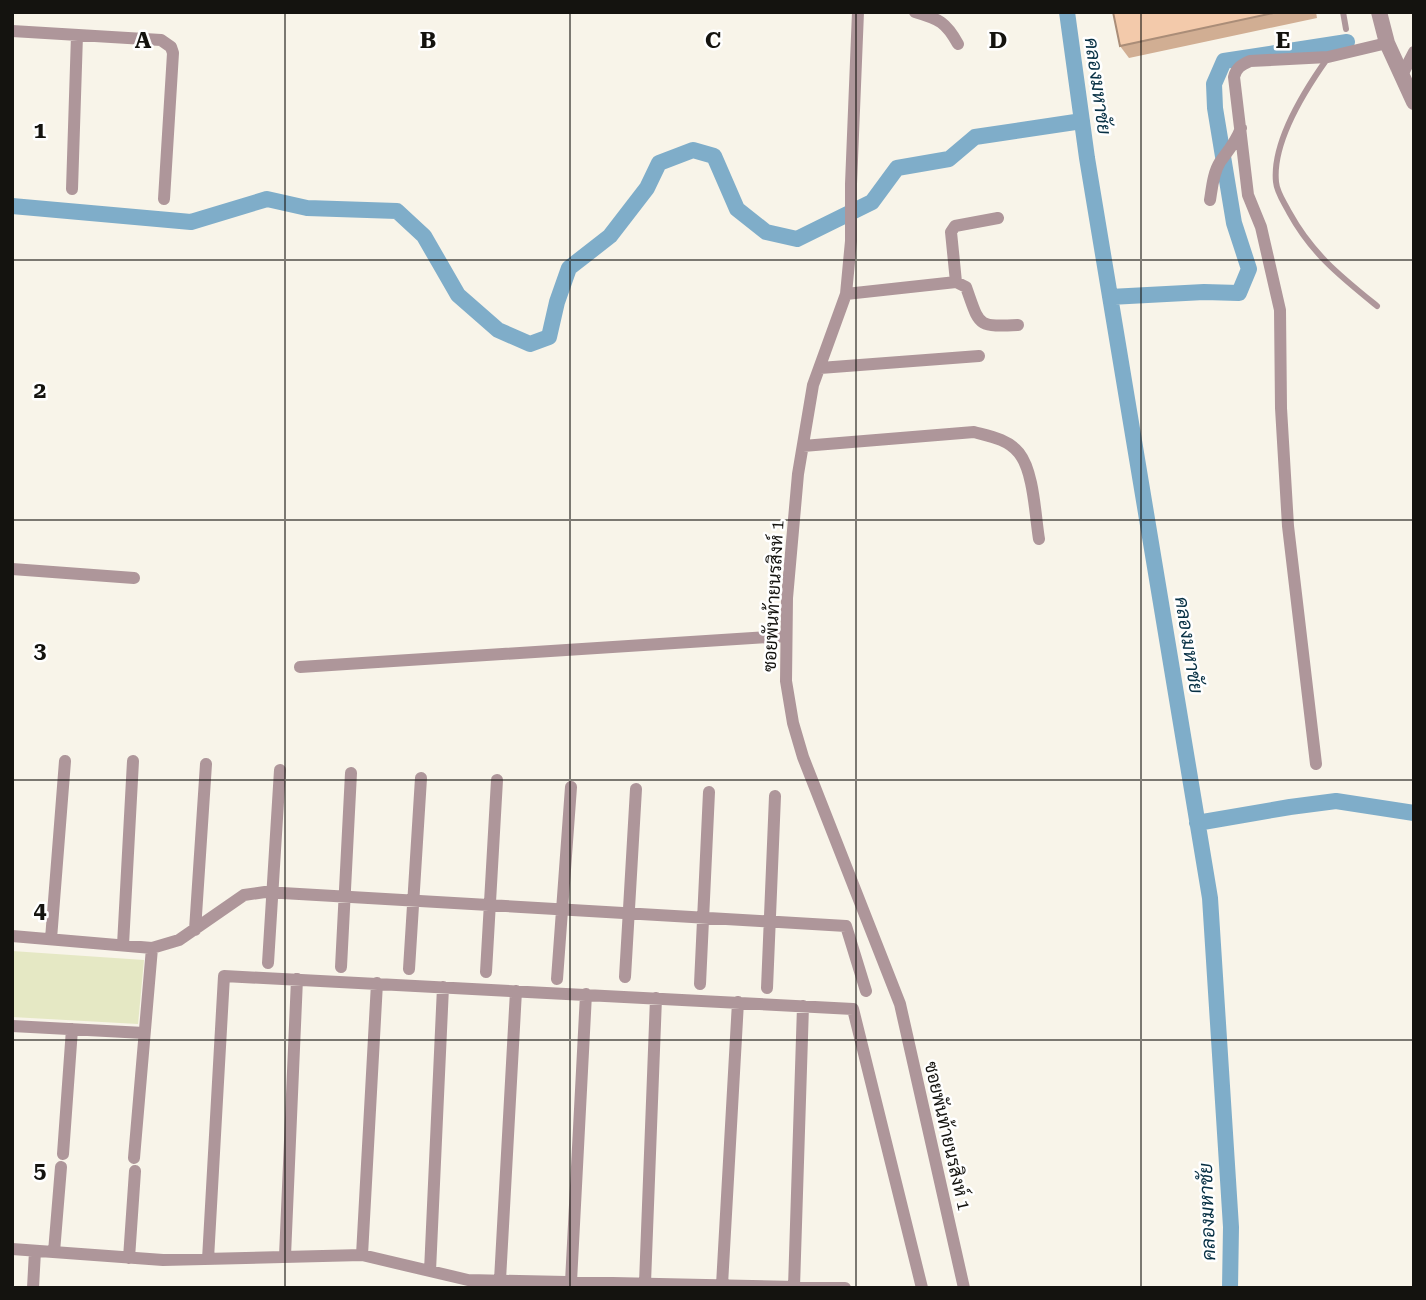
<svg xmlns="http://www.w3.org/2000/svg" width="1426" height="1300" font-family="'Roboto Serif',Sarabun,serif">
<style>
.green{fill:#e5e8c4}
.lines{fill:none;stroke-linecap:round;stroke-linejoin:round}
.canal{stroke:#7fadc9;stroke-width:16}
.service{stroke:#ae969a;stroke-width:6}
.minor{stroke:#ae969a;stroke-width:12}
.tertiary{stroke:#ae969a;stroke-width:16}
.wall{fill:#d1ae93}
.building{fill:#f3caab;stroke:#aa8d78;stroke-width:2}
.grid{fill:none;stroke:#14130f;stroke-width:2;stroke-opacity:0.55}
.labels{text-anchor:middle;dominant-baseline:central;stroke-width:5;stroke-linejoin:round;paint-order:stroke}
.street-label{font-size:18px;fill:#14130f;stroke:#fff}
.water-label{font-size:19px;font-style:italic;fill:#073044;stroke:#fff}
.grid-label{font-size:23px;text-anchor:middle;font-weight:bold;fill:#14130f;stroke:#fff;stroke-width:5;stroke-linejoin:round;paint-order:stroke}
</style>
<rect width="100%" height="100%" fill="#f8f4e9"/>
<path class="green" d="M12,951L144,960L138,1024L12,1017Z"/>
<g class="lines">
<path class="canal" d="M1067,12L1087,158L1210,898L1231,1227L1230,1288
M12,206L191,222L267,199L307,208L397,211L424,236L458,295L498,330L530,344L549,337L557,302L569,268L610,236L647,188L659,163L693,150L714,156L737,209L766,232L797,239L872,202L897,168L949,159L975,137L1082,121
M1110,297L1204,292L1239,293L1249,269L1234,223L1215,108L1214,84L1224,61L1347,42
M1197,823L1290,807L1336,801L1414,813"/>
<path class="service" d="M1343,12L1346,29
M1327,59C1305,90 1272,142 1276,182C1277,193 1284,202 1289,212C1312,254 1340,276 1377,306"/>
<path class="minor" d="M858,12L851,184V241L846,294L813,385L798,474L787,598L786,681L793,723L803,757L900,1004L964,1288
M915,12C939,19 946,22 958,44
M12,31L161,40L171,47L173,53L164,199
M1401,77L1414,52
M72,189L77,35
M1210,200C1212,188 1213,173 1220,162C1228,151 1236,142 1241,128
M956,282L951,232L955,226L998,218
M846,294L956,282L966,287C980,326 976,327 1018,325
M820,368L979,356
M803,446L974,432C989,436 1008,439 1019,453C1034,472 1035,515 1039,539
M12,569L134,578
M300,667L785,636
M1316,764L1288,526L1281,408L1280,310L1261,227L1248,195L1234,77C1236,68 1241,65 1250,61L1328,57L1387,43
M195,930L206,764
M12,936L152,948L179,940L244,895L265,892L846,926L866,991
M51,939L65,761
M123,945L133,761
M268,963L280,770
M341,967L351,773
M409,969L421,778
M486,972L497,780
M625,977L636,789
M557,979L571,787
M700,984L709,792
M767,988L775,796
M12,1026L144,1033
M63,1154L72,1029
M134,1158L152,948
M12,1249L163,1260L362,1255L468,1280L845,1288
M54,1252L61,1167
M362,1255L377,983
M285,1256L297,979
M129,1258L135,1171
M208,1259L224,976L853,1009L922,1288
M430,1271L443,987
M500,1280L516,991
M571,1282L586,994
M645,1283L656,998
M722,1285L738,1002
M794,1287L803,1006
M33,1288L35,1251"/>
<path class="tertiary" d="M1379,12L1387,43L1414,102"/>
</g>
<path class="wall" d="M1113,12H1316L1317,18L1129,58L1120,46Z"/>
<path class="building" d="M1113,12H1278L1120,46Z"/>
<path class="grid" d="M285,12V1288M570,12V1288M856,12V1288M1141,12V1288M12,260H1414M12,520H1414M12,780H1414M12,1040H1414"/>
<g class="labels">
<g class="street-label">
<text transform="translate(773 596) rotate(-87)">ซอยพันท้ายนรสิงห์ 1</text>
<text transform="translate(948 1136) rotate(77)">ซอยพันท้ายนรสิงห์ 1</text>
</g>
<g class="water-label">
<text transform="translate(1098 86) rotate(82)">คลองมหาชัย</text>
<text transform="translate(1189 645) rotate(81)">คลองมหาชัย</text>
<text transform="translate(1207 1212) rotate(-92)">คลองมหาชัย</text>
</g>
</g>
<g class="grid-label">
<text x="143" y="48">A</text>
<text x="428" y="48">B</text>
<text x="713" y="48">C</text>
<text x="998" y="48">D</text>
<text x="1283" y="48">E</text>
<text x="40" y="138">1</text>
<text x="40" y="398">2</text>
<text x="40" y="658">3</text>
<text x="40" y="918">4</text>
<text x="40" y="1178">5</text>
</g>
<rect width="1426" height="1300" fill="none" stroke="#14130f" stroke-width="28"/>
</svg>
